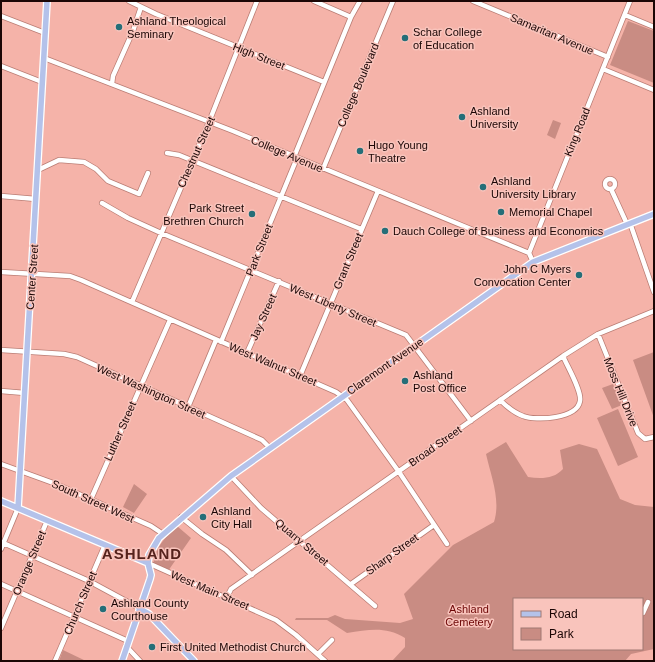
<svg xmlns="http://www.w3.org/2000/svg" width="655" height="662" font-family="Arial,sans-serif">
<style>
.green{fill:#c98c83;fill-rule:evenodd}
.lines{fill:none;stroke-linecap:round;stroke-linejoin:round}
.minor-casing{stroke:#ba7d74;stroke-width:6}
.major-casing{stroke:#fff;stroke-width:8}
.minor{stroke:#fff;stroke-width:4.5}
.major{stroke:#b4c2ea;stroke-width:5.5}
.poi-dot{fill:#256e78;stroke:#f9c4bc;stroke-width:1.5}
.labels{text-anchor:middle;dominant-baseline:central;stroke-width:3;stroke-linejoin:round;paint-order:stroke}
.poi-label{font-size:11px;fill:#1b0605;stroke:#f9c4bc;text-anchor:start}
.street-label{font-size:11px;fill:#1b0605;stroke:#f9c4bc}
.park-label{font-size:11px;fill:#6c0605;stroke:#f9c4bc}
.district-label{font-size:15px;font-weight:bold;letter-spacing:1px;fill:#55221c;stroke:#f9c4bc}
</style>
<rect width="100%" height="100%" fill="#f5b3a9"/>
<path class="green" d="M628,21L654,31V83L610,65Z
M553,120L561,123L555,139L547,135Z
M654,352V418L633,360Z
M613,384L622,405L612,409L602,388Z
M618,409L638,457L618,466L597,418Z
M506,442L528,477C541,479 554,479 563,469L560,450L579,444L597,449L620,499L635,505L654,507V649L631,654L625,661H392L405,647V638C385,626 369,630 347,633L327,620H295L296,618H328L335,615L345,619L400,623L413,619L404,594L453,545L494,522C501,500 491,476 486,454ZM514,599H642V649H514Z
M134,484L147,494L134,513L123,507Z
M177,526L191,538L168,571L153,565C157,545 163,540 177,526Z
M63,650L86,661H59Z"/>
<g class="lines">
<g class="minor-casing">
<path id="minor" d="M129,1L156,14L324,82
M314,1L351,17
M473,1L608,57
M625,15L654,27
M1,16L45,33
M44,58L233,131L529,253
M1,66L42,82
M603,69L654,90
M112,84L113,76L133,31L141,7
M167,153L179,155L361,229
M294,157L351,17L360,1
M323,169L393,1
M38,170L59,160L84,162L96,169L108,181L139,194L148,173
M605 184a5 5 0 1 1 10 0a5 5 0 1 1-10 0Z
M611,189L627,224
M1,196L36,199
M102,203L128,218L161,233L406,335L471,421
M630,223L654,292
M533,262L529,253L630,1
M1,272L70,276L81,280L336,392L347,400L399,472L447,544
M132,302L209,122L257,1
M598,334L638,433L645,439L654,437
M221,342L297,158
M1,350L64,354L77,357L262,440L270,448
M247,353L279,281
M300,376L378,191
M1,391L25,393
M500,400C507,407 514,413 523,416C536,421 577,419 580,401C582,391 567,366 563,356
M188,407L216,340
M1,464L56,484L151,526L163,534
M231,476L261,508L375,606
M91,499L170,320
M181,517L202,534L226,550L252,575
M1,542L89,581L139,608
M1,549L18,508
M148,563L276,620L296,635L325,661
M1,584L128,641
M351,584L434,525
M227,597L231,589L563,356L598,334L654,311
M643,613L648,602
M1,628L47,521
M126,646L140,661
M318,654L332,640
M55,661L105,545"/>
</g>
<g class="major-casing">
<path id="major" d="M1,501L148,563
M18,508L47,1
M139,608L149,614L194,661
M122,661L150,579L151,575L148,563L149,555L159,538L231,476L533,262L654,214"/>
</g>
<use href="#minor" class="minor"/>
<use href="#major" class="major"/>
</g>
<g class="poi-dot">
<circle cx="119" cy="27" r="4"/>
<circle cx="405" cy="38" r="4"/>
<circle cx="462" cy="117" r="4"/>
<circle cx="360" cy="151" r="4"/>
<circle cx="483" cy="187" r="4"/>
<circle cx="501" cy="212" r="4"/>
<circle cx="252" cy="214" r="4"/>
<circle cx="385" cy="231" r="4"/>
<circle cx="579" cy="275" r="4"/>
<circle cx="405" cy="381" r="4"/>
<circle cx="203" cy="517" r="4"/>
<circle cx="103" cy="609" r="4"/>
<circle cx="152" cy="647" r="4"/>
</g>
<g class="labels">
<g class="poi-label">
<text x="127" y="21">Ashland Theological<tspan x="127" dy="13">Seminary</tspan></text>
<text x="413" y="32">Schar College<tspan x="413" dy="13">of Education</tspan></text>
<text x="470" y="111">Ashland<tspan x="470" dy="13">University</tspan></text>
<text x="368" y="145">Hugo Young<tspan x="368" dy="13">Theatre</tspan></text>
<text x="491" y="181">Ashland<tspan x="491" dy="13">University Library</tspan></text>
<text x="244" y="208" text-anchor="end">Park Street<tspan x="244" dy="13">Brethren Church</tspan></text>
<text x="509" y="212">Memorial Chapel</text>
<text x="393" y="231">Dauch College of Business and Economics</text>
<text x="571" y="269" text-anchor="end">John C Myers<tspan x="571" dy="13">Convocation Center</tspan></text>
<text x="413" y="375">Ashland<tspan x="413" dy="13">Post Office</tspan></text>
<text x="211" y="511">Ashland<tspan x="211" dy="13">City Hall</tspan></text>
<text x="111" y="603">Ashland County<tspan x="111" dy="13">Courthouse</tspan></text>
<text x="160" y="647">First United Methodist Church</text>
</g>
<g class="street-label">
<text transform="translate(552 34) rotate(23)">Samaritan Avenue</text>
<text transform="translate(259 56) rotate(22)">High Street</text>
<text transform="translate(358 85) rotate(-67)">College Boulevard</text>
<text transform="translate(577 132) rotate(-68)">King Road</text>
<text transform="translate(196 152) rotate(-66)">Chestnut Street</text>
<text transform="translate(287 154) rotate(23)">College Avenue</text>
<text transform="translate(259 250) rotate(-68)">Park Street</text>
<text transform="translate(348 261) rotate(-67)">Grant Street</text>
<text transform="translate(32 277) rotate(-86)">Center Street</text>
<text transform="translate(333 305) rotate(23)">West Liberty Street</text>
<text transform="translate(263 317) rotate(-66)">Jay Street</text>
<text transform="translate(273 364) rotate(23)">West Walnut Street</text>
<text transform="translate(385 366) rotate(-35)">Claremont Avenue</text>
<text transform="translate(151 391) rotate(24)">West Washington Street</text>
<text transform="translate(621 392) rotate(68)">Moss Hill Drive</text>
<text transform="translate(120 431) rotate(-66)">Luther Street</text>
<text transform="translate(435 446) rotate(-35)">Broad Street</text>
<text transform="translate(93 501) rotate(24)">South Street West</text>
<text transform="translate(302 542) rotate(40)">Quarry Street</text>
<text transform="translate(392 554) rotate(-36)">Sharp Street</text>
<text transform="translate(29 563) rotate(-67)">Orange Street</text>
<text transform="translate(210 590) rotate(23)">West Main Street</text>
<text transform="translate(80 603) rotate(-67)">Church Street</text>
</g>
<g class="park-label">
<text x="469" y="609">Ashland<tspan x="469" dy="13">Cemetery</tspan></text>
</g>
<g class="district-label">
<text x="142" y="553">ASHLAND</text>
</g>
</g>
<rect width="655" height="662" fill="none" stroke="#1b0605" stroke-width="4"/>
<rect x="513" y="598" width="130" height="52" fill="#f9c4bc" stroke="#a07873"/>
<rect x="521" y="611" width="20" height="6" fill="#b4c2ea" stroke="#a07873"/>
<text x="549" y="618" font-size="12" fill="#1b0605">Road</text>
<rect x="521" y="628" width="20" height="12" fill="#c98c83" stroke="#a07873"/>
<text x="549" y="638" font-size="12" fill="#1b0605">Park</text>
</svg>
